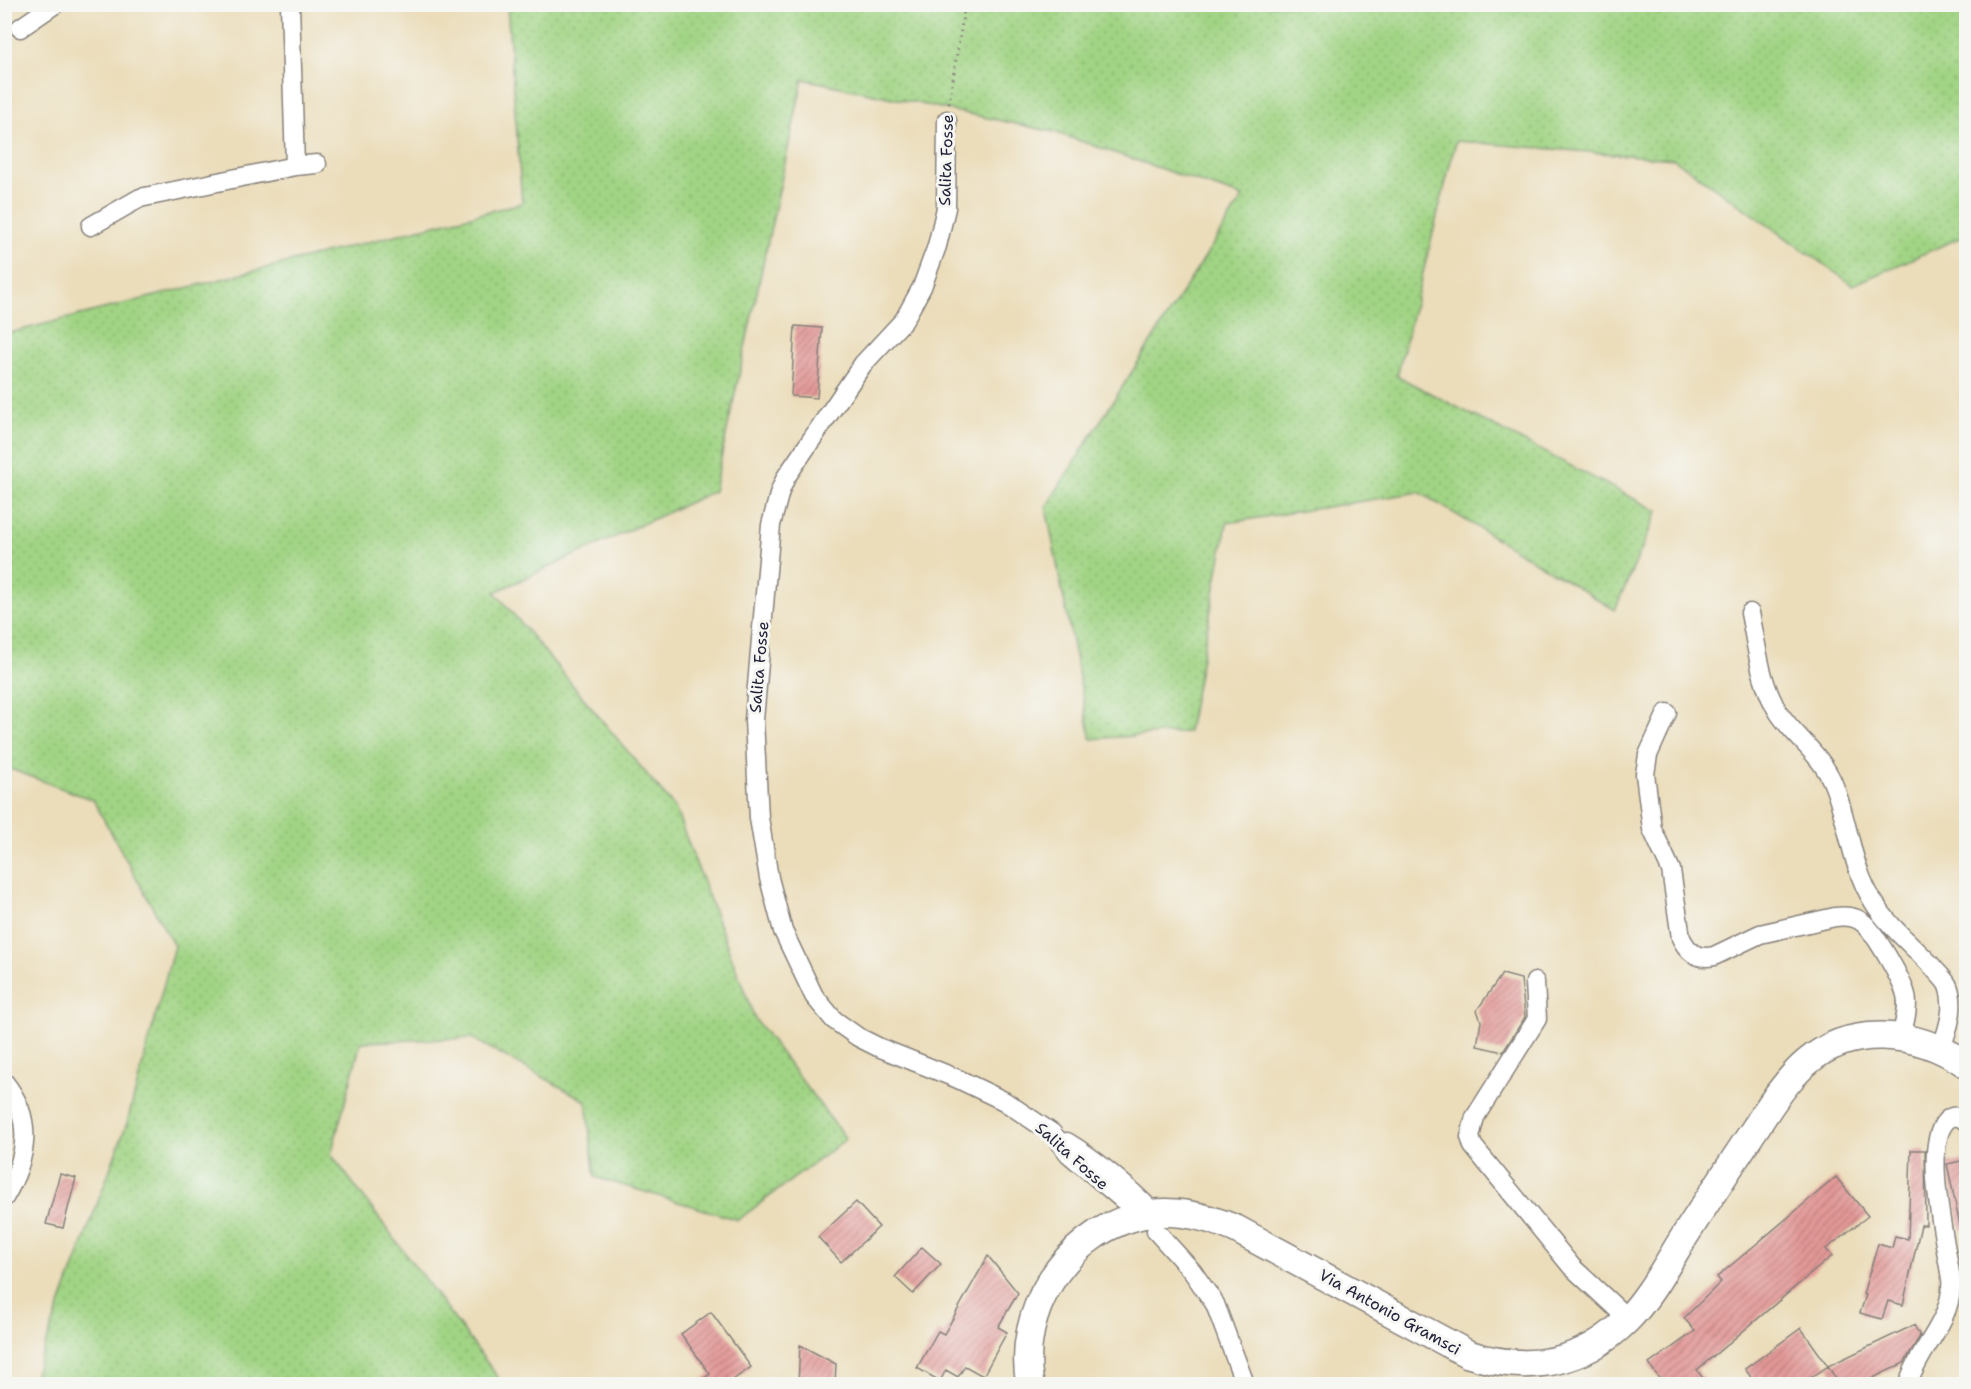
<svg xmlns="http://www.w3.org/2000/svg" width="1971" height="1389" font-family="'Shantell Sans',sans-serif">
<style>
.grass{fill:url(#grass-dots);stroke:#627b60;stroke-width:1.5}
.building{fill:url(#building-hatch)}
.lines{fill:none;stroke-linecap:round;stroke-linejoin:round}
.minor-casing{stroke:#86807a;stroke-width:21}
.primary-casing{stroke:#86807a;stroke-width:30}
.path{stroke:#86807a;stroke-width:3;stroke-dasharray:1.5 4.5;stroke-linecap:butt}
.minor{stroke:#fff;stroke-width:18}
.primary{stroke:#fff;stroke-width:27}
.labels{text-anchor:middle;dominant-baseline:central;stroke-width:6;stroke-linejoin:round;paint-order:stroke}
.street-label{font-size:16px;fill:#22223b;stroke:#f6f6f2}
</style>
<defs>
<pattern id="grass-dots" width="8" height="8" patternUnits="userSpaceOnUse" patternTransform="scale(1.5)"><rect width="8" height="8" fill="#a1d484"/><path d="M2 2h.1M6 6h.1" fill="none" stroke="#8ab673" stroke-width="1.8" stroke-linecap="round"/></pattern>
<pattern id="building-hatch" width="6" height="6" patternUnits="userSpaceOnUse" patternTransform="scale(1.5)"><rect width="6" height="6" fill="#e39997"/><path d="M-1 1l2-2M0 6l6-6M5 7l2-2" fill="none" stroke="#b87c7c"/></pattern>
</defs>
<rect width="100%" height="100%" fill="#f6f6f2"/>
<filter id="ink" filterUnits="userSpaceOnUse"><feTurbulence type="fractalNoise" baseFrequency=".0167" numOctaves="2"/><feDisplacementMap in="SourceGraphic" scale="12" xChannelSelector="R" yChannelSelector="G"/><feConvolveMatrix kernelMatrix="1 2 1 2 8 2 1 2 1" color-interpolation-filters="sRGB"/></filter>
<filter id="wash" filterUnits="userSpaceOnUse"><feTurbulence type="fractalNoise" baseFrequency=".008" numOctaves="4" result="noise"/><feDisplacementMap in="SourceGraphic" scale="24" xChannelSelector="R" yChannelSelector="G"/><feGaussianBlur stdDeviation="1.35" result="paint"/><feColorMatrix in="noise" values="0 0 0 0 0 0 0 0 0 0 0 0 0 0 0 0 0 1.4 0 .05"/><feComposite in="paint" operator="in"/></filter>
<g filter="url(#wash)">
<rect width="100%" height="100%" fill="#ebddba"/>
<path class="grass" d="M507,5H1966V235L1853,285L1674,159L1456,141L1397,376L1658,511L1615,610L1419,492L1227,523L1188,732L1091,739L1046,507L1243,197L1054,132L803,79L714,491L495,592L675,808L755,1019L846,1139L738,1220L595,1177L586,1101L472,1038L361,1042L331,1154L503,1384H31L127,1123L174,946L93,800L5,767V334L522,203Z"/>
<g id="blocks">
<path class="building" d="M795,326L822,328L817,398L791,396Z
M1502,974L1521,979L1525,1017L1503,1052L1477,1046L1481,1021L1477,1010Z
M1911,1150H1925L1926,1225H1921L1903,1305L1888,1301L1882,1319L1860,1313L1866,1295L1863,1294L1878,1244L1892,1248L1895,1236L1908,1239Z
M1966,1160V1229L1961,1230L1947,1164Z
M60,1174L76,1178L63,1228L46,1224Z
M1836,1177L1868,1216L1826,1249L1832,1256L1697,1370L1707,1384H1663L1649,1364L1695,1331L1684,1318L1721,1282L1717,1277Z
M856,1202L879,1227L841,1262L818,1237Z
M922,1247L941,1264L913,1294L895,1277Z
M988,1256L1018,1293L998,1327L1007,1332L983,1376L965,1366L958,1377L946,1370L940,1381L917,1368L938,1331L944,1334Z
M711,1312L751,1367L727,1384H696L710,1374L681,1334Z
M1914,1325L1920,1336L1904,1363L1861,1384H1839L1828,1366Z
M1801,1328L1828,1366L1802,1384H1756L1745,1369Z
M800,1345L836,1364L835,1384H798Z"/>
</g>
</g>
<g filter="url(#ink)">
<use href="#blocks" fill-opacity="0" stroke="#86807a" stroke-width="1.5"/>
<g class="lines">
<g class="minor-casing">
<path id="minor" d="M20,28L55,4
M947,120L946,208L937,246L922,287L904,320L863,364L786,477L780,491L771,525L754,720L759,818L769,878L783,931L814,996L834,1020L858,1037L878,1047L958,1079L1004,1101L1052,1133L1069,1154L1123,1200
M295,166L317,164
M91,226L140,198L295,166L290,4
M1750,613C1757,646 1760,684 1779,713C1795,737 1820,754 1832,781C1849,820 1850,865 1873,901C1888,926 1911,944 1931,965C1936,972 1945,979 1948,986C1956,1006 1948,1030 1941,1048
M1667,713L1648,755L1645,774L1652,829L1671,870L1681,938C1688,952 1697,960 1714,956L1760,934L1835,917C1845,916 1854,916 1862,922C1874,930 1902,980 1906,995C1909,1009 1904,1024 1901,1037
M1535,982L1537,1019L1475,1117L1470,1137L1473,1146L1572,1267L1628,1319
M4,1082C35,1120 27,1159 4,1198
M1067,1142C1100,1162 1127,1186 1154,1213
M1156,1231L1192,1271L1215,1304L1245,1384
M1908,1384C1917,1354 1944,1328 1950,1297C1951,1291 1952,1285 1951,1279C1946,1244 1922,1147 1946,1121C1953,1114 1959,1116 1966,1121"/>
</g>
<g class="primary-casing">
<path id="primary" d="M1030,1384C1016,1314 1064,1236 1134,1217C1169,1207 1203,1215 1236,1229L1468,1354C1527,1373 1582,1365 1627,1320C1649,1298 1667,1264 1684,1237C1708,1200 1732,1163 1756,1127C1788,1078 1816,1035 1882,1036C1913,1037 1940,1046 1966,1064"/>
</g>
<path class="path" d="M949,103L965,4"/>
<use href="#minor" class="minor"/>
<use href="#primary" class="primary"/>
</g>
</g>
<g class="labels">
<g class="street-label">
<text transform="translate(946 160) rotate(-88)">Salita Fosse</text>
<text transform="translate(759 667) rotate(-85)">Salita Fosse</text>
<text transform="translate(1072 1156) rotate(42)">Salita Fosse</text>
<text transform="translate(1390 1312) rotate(29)">Via Antonio Gramsci</text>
</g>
</g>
<rect width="1971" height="1389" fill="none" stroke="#f6f6f2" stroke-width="24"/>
</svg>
